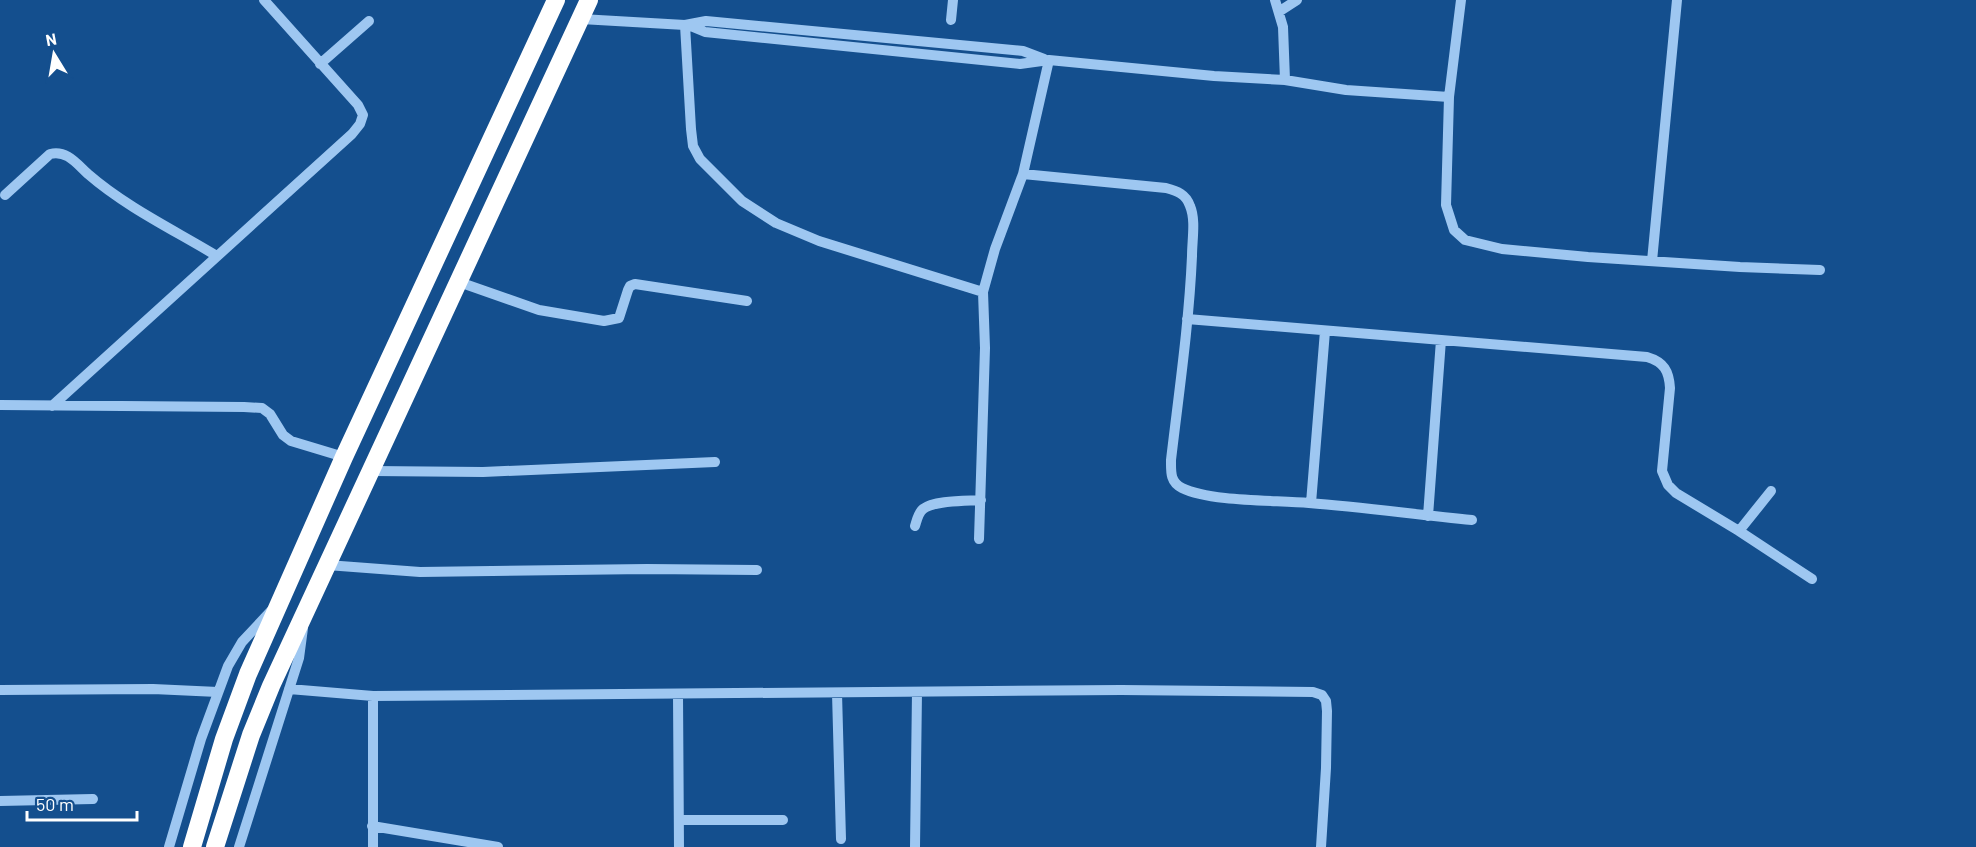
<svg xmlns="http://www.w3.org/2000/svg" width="1976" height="847" font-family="Barlow,sans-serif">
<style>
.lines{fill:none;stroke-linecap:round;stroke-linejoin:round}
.minor{stroke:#9ec7f1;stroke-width:10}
.highway{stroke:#fff;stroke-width:18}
</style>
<rect width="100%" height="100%" fill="#144f8e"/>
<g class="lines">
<path class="minor" d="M1275,0L1283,27L1285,80
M1461,0L1449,97L1446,205L1454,230L1465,240L1502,249L1588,257L1740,267L1820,270
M1280,11L1297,0
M581,19L685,25L706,21L1023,51L1044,59
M951,20L953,0
M685,25L691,129L693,146L700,159L742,201L776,223L819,241L983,292
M688,25L705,32L1020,64L1049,60L1214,76L1285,80L1346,90L1449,97
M320,64L369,21
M1023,174L1166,188C1177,191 1186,194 1190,206C1196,220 1192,240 1192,256C1189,324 1179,392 1171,460C1171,472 1170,482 1182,488C1211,502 1274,500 1309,503C1363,507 1418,515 1472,520
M5,195L50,154C67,150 76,163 88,174C126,207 174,230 217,256
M1652,261L1677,0
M459,282L539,310L604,321L619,318L628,290L630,286L635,284L747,301
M1187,319L1647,357C1664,362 1669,371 1670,388L1662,471L1668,485L1676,493L1739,531L1812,579
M0,405L244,407L262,408L270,414L283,435L291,441L344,457
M52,406L352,134L360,124L363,115L358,105L264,0
M372,471L483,472L715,462
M1311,503L1325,331
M1428,516L1441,340
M915,526C917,520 918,513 923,509C934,500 967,501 981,500
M1739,531L1771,491
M979,539L985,348L983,292L995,249L1023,174L1049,60
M327,565L420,572L647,569L757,570
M289,689L373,696L1121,690L1313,692L1322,695L1326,701L1327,711L1326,768L1321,847
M0,690L153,689L218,692
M837,693L841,839
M678,695L679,847
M0,801L93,799
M679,820H783
M372,826L498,847
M169,847L201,739L228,666L242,642L271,611
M239,847L299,658L303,628
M373,847V696
M915,847L917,692"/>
<path class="highway" d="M192,847L224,739L248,674L344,457L556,0
M215,847L251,735L271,686L589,0"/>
</g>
<g transform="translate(54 54) rotate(349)" stroke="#144f8e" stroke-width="4.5" paint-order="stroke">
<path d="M0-4.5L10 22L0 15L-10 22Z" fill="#ffffff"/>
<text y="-9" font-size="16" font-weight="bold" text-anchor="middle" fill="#ffffff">N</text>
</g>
<path d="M27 811v9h110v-9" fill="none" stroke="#ffffff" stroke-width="3"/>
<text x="36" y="811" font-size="18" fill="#ffffff" stroke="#144f8e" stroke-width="4.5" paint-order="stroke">50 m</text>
</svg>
